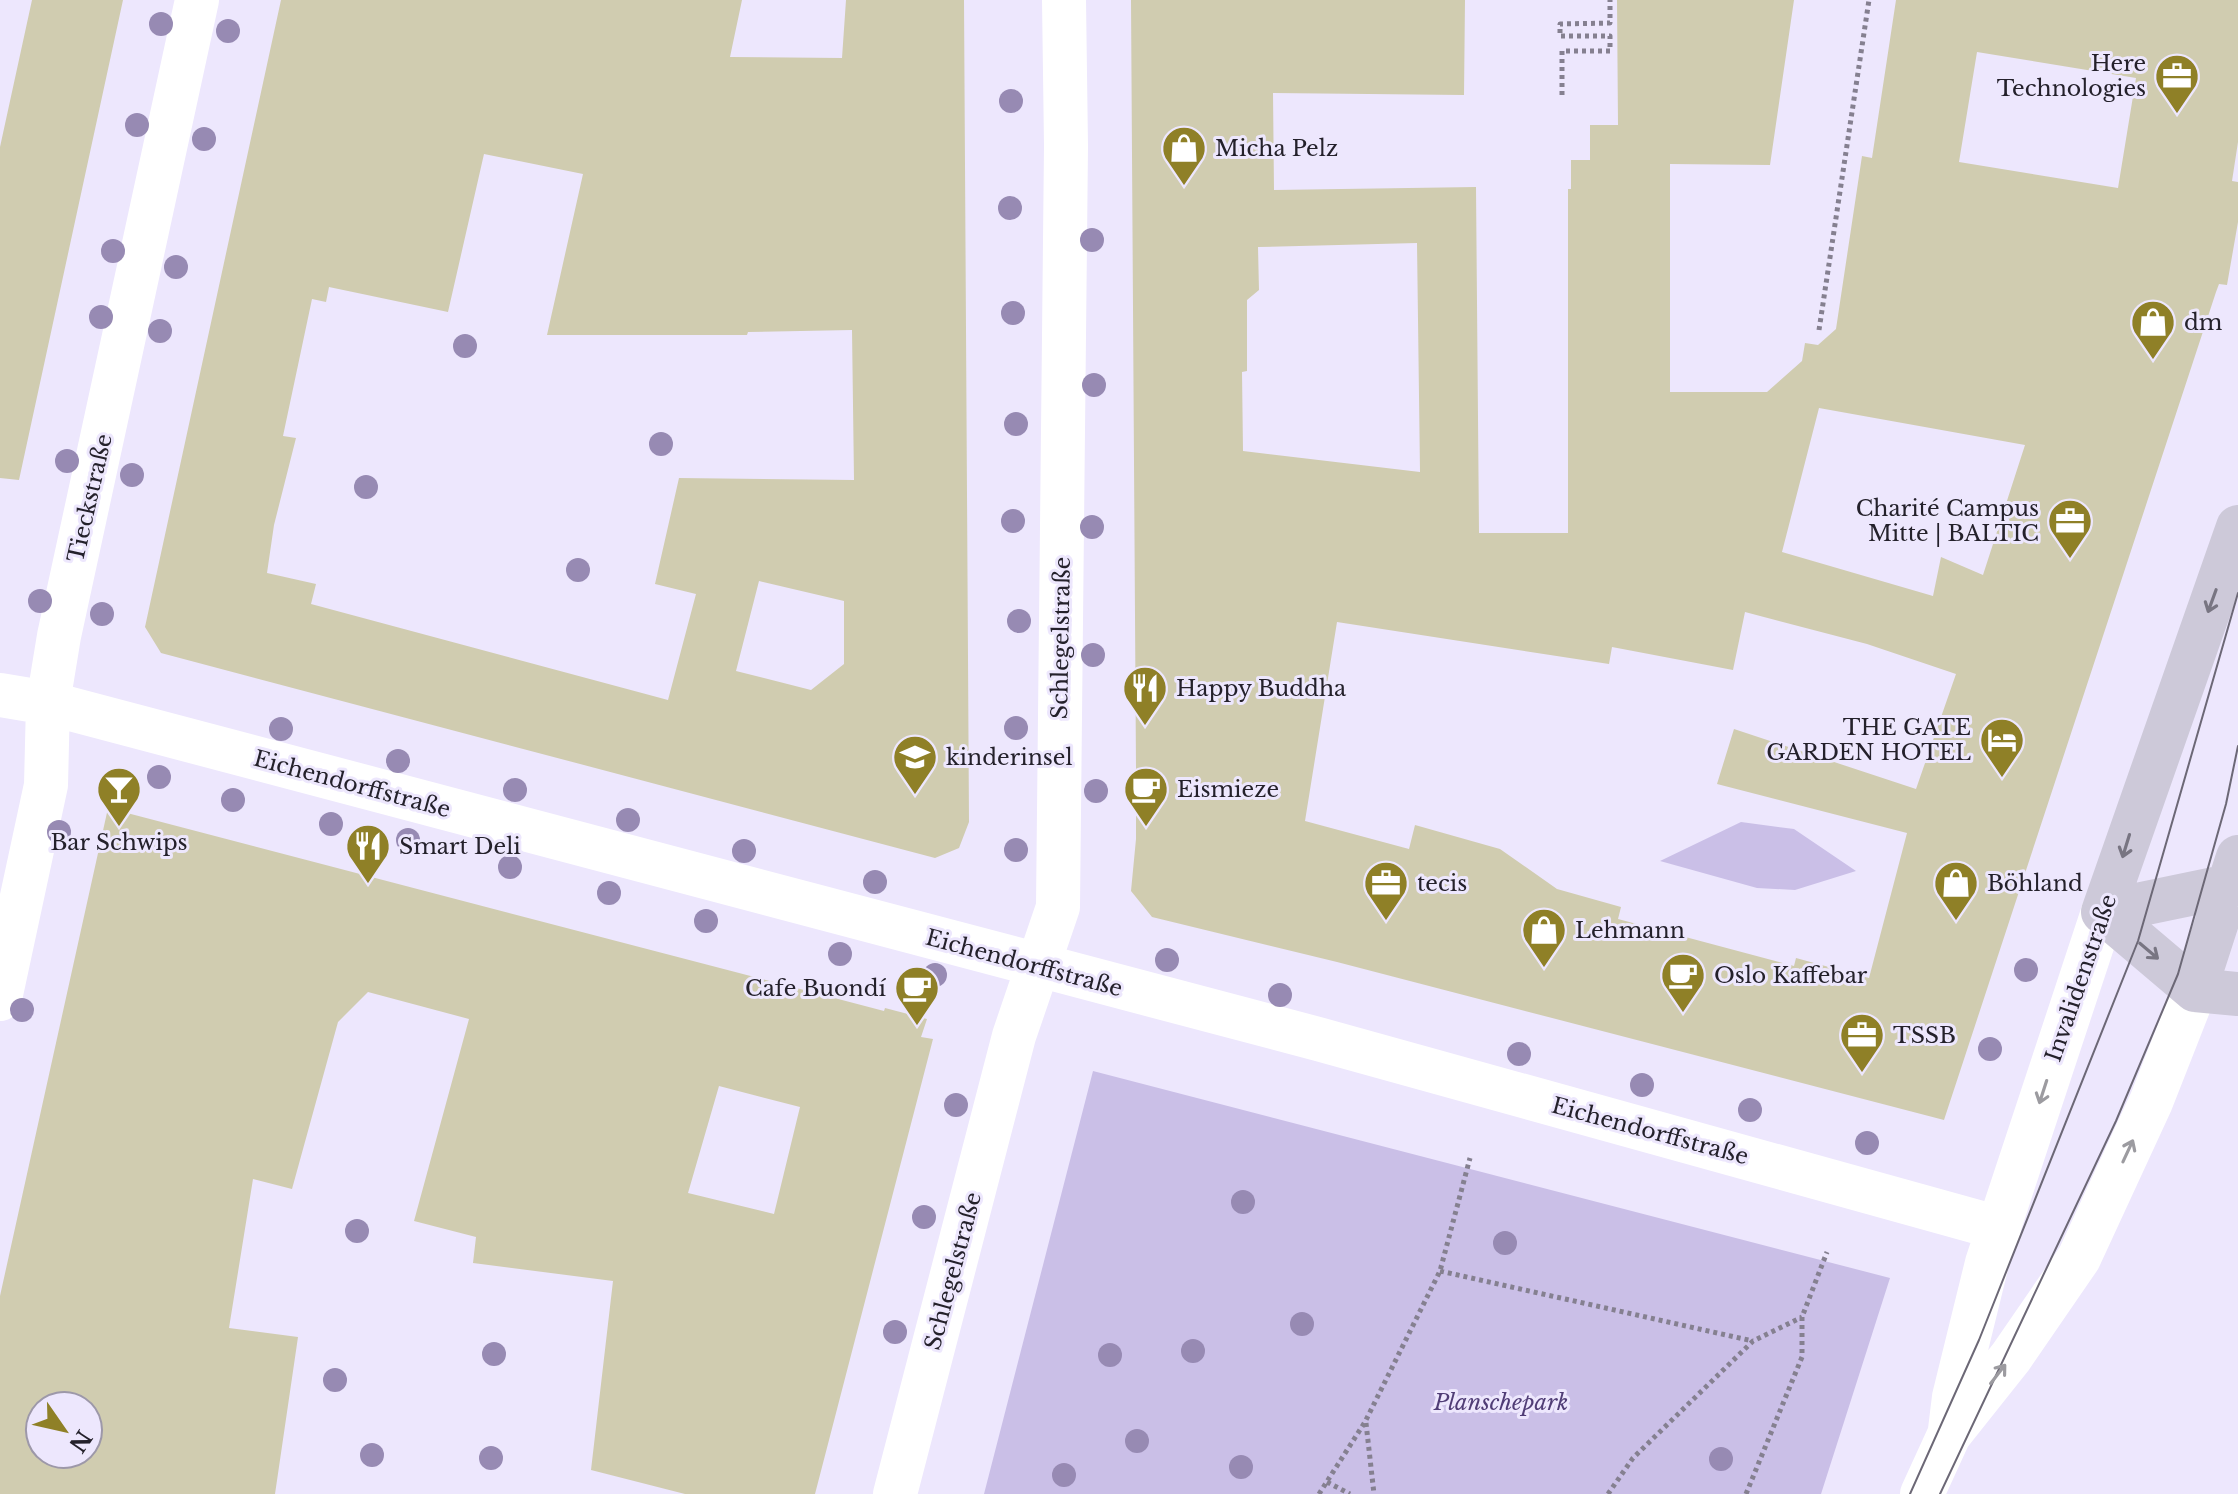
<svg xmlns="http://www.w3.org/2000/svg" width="2238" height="1494" font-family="'Libre Baskerville',serif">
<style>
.green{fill:#cabfe7}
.building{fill:#d0ccb0;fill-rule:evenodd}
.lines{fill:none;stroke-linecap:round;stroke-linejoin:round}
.path{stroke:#858090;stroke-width:5;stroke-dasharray:4 4;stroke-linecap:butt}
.minor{stroke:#fff;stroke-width:44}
.tertiary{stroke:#fff;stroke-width:44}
.secondary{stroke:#cdc9d9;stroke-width:44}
.tram{stroke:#6c6876;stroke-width:2}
.tree{fill:#978ab3}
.oneway{stroke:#787582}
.oneway2{stroke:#9c9ba0}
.labels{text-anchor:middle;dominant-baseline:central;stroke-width:6;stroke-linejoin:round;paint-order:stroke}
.poi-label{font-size:22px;fill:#24212b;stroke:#ede7fd;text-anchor:start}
.street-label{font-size:22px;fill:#24212b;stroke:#ede7fd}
.park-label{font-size:22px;font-style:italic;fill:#503d76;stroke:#ede7fd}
</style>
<rect width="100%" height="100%" fill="#ede7fd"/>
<path class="green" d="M1741,822L1794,829L1856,871L1795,890L1757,888L1660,861Z
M1093,1071L1890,1278L1821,1494H984Z"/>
<path class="building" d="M32,0H123L19,480L0,478V147Z
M281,0H742L730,57L842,58L846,0H964L969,822L959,848L935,858L161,653L145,627ZM484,154L583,174L547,335H747L748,332L852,330L854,480L679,478L655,584L696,594L668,700L311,604L316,584L267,573L274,525L296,438L283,436L312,299L326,302L329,287L448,312ZM759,581L844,601V664L811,690L736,671Z
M1131,0H1465L1464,95L1273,93L1274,190L1476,187L1479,533H1568V189H1571V160H1590V125H1618L1617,0H1794L1770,165L1670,164V392H1767L1802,361L1805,343L1818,345L1836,329L1862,156L1872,158L1896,0H2238V142L2232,181L2238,182V222L2227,285L2219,284L2216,292L1944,1120L1337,962L1152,917L1131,891L1136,839V769ZM1977,52L2136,78L2118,188L1959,162ZM1417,243L1420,472L1243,451L1242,372L1247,371V300L1259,290L1258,247ZM1819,408L2025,445L1983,575L1941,557L1933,596L1782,552ZM1745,612L1867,644L1956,674L1916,789L1734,729L1717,784L1907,833L1869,978L1796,958L1794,966L1618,919L1621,907L1557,889L1500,849L1415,825L1409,849L1305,821L1337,622L1609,664L1612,647L1733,670Z
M108,808L884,1011L885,1008L927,1019L921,1037L933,1039L815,1494H685L591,1470L613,1281L473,1263L476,1237L414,1221L469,1019L368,992L338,1022L292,1189L253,1179L229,1328L298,1337L275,1494H0V1296ZM719,1086L800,1107L774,1214L688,1193ZM40,1406H88V1454H40Z"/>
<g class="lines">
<path class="path" d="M1562,95V51H1610V36H1560V24L1610,23V0
M1819,330L1869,0
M1440,1271L1753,1341
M1366,1423L1374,1494
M1327,1482L1350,1494
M1319,1494L1365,1422L1440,1271L1470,1158
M1608,1494L1633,1458L1753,1341L1802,1317
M1746,1494L1802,1357V1317L1827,1252"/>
<path class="minor" d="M0,695L48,703L1318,1039L1999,1228
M0,999L46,785L48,703L59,636L197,0
M895,1494L1014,1036L1058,907L1066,146L1064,0"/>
<path class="tertiary" d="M1950,1430L1954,1397L1987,1263L2103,912
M1922,1494L1949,1435L2011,1357L2079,1258L2151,1102L2195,990"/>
<path class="secondary" d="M2103,912L2238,527
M2103,912L2195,990L2238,994
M2103,912L2238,884
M2195,990L2238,857"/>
<path class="tram" d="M1910,1494L1979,1340L2138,941L2238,593
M1940,1494L2116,1121L2178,974L2226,804L2238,746"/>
</g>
<g class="tree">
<circle cx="161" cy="24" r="12"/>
<circle cx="228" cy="31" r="12"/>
<circle cx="1011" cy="101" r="12"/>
<circle cx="137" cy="125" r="12"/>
<circle cx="204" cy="139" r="12"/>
<circle cx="1010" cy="208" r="12"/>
<circle cx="1092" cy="240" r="12"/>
<circle cx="113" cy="251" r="12"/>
<circle cx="176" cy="267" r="12"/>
<circle cx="1013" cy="313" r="12"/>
<circle cx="101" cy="317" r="12"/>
<circle cx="160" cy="331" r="12"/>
<circle cx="465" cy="346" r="12"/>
<circle cx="1094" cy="385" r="12"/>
<circle cx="1016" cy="424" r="12"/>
<circle cx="661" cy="444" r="12"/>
<circle cx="67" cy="461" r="12"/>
<circle cx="132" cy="475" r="12"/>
<circle cx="366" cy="487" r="12"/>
<circle cx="1013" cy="521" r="12"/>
<circle cx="1092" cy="527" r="12"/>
<circle cx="578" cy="570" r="12"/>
<circle cx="40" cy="601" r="12"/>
<circle cx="102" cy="614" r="12"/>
<circle cx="1019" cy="621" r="12"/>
<circle cx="1093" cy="655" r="12"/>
<circle cx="1016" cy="728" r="12"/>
<circle cx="281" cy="729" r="12"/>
<circle cx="398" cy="761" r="12"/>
<circle cx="159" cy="777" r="12"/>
<circle cx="515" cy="790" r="12"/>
<circle cx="1096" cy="791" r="12"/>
<circle cx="233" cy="800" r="12"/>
<circle cx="628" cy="820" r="12"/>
<circle cx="331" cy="824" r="12"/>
<circle cx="59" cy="832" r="12"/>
<circle cx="408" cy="840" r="12"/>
<circle cx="1016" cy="850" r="12"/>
<circle cx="744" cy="851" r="12"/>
<circle cx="510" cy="867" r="12"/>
<circle cx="875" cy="882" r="12"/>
<circle cx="609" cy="893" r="12"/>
<circle cx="706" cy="921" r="12"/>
<circle cx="840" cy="954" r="12"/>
<circle cx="1167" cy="960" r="12"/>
<circle cx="2026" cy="970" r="12"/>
<circle cx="935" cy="975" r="12"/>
<circle cx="1280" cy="995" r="12"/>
<circle cx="22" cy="1010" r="12"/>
<circle cx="1990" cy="1049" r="12"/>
<circle cx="1519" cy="1054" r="12"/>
<circle cx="1642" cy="1085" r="12"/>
<circle cx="956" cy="1105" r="12"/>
<circle cx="1750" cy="1110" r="12"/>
<circle cx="1867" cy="1143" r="12"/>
<circle cx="1243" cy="1202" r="12"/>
<circle cx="924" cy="1217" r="12"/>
<circle cx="357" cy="1231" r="12"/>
<circle cx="1505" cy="1243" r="12"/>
<circle cx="1302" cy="1324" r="12"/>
<circle cx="895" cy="1332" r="12"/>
<circle cx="1193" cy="1351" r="12"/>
<circle cx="494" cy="1354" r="12"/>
<circle cx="1110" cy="1355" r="12"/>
<circle cx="335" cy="1380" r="12"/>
<circle cx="1137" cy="1441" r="12"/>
<circle cx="372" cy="1455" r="12"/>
<circle cx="491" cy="1458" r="12"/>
<circle cx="1721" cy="1459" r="12"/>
<circle cx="1241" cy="1467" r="12"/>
<circle cx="1064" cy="1475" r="12"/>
</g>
<defs><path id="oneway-shaft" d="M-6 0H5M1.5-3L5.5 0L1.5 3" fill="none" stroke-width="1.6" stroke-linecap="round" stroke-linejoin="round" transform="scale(2)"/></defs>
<g class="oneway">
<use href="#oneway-shaft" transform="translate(2212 601) rotate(110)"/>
<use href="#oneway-shaft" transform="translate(2126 846) rotate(107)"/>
<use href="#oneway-shaft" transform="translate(2149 951) rotate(40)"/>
</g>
<g class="oneway2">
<use href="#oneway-shaft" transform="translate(2043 1092) rotate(108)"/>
<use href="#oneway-shaft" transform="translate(2128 1151) rotate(-65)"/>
<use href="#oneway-shaft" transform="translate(1998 1374) rotate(-52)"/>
</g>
<defs>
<g id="office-pin" transform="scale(2.3)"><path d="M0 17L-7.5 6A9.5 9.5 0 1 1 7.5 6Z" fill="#8f8027" stroke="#ede7fd"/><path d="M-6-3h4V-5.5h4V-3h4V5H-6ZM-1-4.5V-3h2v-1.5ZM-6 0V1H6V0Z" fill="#fff"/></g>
<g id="shop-pin" transform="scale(2.3)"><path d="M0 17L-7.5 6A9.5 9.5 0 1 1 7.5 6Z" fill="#8f8027" stroke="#ede7fd"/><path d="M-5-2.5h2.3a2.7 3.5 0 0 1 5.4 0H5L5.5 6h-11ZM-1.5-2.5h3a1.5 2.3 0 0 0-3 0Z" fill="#fff"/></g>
<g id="restaurant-pin" transform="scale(2.3)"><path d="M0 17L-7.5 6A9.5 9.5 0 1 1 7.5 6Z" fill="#8f8027" stroke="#ede7fd"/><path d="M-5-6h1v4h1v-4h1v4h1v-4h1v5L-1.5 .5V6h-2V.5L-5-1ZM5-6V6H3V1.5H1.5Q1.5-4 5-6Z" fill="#fff"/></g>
<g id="hotel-pin" transform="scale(2.3)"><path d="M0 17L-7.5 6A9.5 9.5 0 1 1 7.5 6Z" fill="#8f8027" stroke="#ede7fd"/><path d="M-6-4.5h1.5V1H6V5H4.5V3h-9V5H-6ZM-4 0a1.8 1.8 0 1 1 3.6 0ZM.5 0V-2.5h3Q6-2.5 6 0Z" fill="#fff"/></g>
<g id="school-pin" transform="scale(2.3)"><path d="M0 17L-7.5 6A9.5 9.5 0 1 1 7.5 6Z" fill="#8f8027" stroke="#ede7fd"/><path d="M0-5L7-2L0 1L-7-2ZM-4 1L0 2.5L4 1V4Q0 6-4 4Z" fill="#fff"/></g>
<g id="bar-pin" transform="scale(2.3)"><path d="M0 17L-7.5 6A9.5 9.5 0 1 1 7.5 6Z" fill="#8f8027" stroke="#ede7fd"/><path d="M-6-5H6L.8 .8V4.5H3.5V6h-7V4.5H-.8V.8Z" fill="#fff"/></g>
<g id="cafe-pin" transform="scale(2.3)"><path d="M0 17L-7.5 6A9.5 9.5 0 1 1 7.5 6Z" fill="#8f8027" stroke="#ede7fd"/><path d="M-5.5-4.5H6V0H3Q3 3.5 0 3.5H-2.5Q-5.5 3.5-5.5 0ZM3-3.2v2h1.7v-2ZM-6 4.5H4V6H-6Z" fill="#fff"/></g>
</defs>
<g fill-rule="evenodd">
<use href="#office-pin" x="2177" y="76"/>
<use href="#shop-pin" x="1184" y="148"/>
<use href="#shop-pin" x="2153" y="322"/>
<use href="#office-pin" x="2070" y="521"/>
<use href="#restaurant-pin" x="1145" y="688"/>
<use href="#hotel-pin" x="2002" y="740"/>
<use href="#school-pin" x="915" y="757"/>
<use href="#bar-pin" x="119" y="789"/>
<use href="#cafe-pin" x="1146" y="789"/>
<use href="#restaurant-pin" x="368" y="846"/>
<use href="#office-pin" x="1386" y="883"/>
<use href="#shop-pin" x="1956" y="883"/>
<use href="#shop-pin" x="1544" y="930"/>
<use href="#cafe-pin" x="1683" y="975"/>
<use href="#cafe-pin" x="917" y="988"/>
<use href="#office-pin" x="1862" y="1035"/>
</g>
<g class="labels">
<g class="poi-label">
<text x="2146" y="63" text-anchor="end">Here<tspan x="2146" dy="25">Technologies</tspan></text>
<text x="1215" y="148">Micha Pelz</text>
<text x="2184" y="322">dm</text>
<text x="2039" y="508" text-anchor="end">Charité Campus<tspan x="2039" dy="25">Mitte | BALTIC</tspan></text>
<text x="1176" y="688">Happy Buddha</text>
<text x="1971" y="727" text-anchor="end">THE GATE<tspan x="1971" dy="25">GARDEN HOTEL</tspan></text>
<text x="946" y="757">kinderinsel</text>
<text x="1177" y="789">Eismieze</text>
<text x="119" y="842" text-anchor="middle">Bar Schwips</text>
<text x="399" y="846">Smart Deli</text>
<text x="1417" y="883">tecis</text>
<text x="1987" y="883">Böhland</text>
<text x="1575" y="930">Lehmann</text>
<text x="1714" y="975">Oslo Kaffebar</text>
<text x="886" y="988" text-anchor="end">Cafe Buondí</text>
<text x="1893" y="1035">TSSB</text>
</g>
<g class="street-label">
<text transform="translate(90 498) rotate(-77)">Tieckstraße</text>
<text transform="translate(1061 638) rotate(-89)">Schlegelstraße</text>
<text transform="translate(352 784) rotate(15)">Eichendorffstraße</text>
<text transform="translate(1024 963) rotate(15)">Eichendorffstraße</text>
<text transform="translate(2081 978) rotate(-71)">Invalidenstraße</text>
<text transform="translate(1650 1131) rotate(15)">Eichendorffstraße</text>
<text transform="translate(953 1271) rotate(-75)">Schlegelstraße</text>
</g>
<g class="park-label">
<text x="1501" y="1402">Planschepark</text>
</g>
</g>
<g transform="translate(64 1430) rotate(124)"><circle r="38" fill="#ede7fd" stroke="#9d98a9" stroke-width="2"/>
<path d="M0-6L14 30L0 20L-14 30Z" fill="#8f8027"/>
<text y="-12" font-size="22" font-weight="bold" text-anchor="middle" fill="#24212b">N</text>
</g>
</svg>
